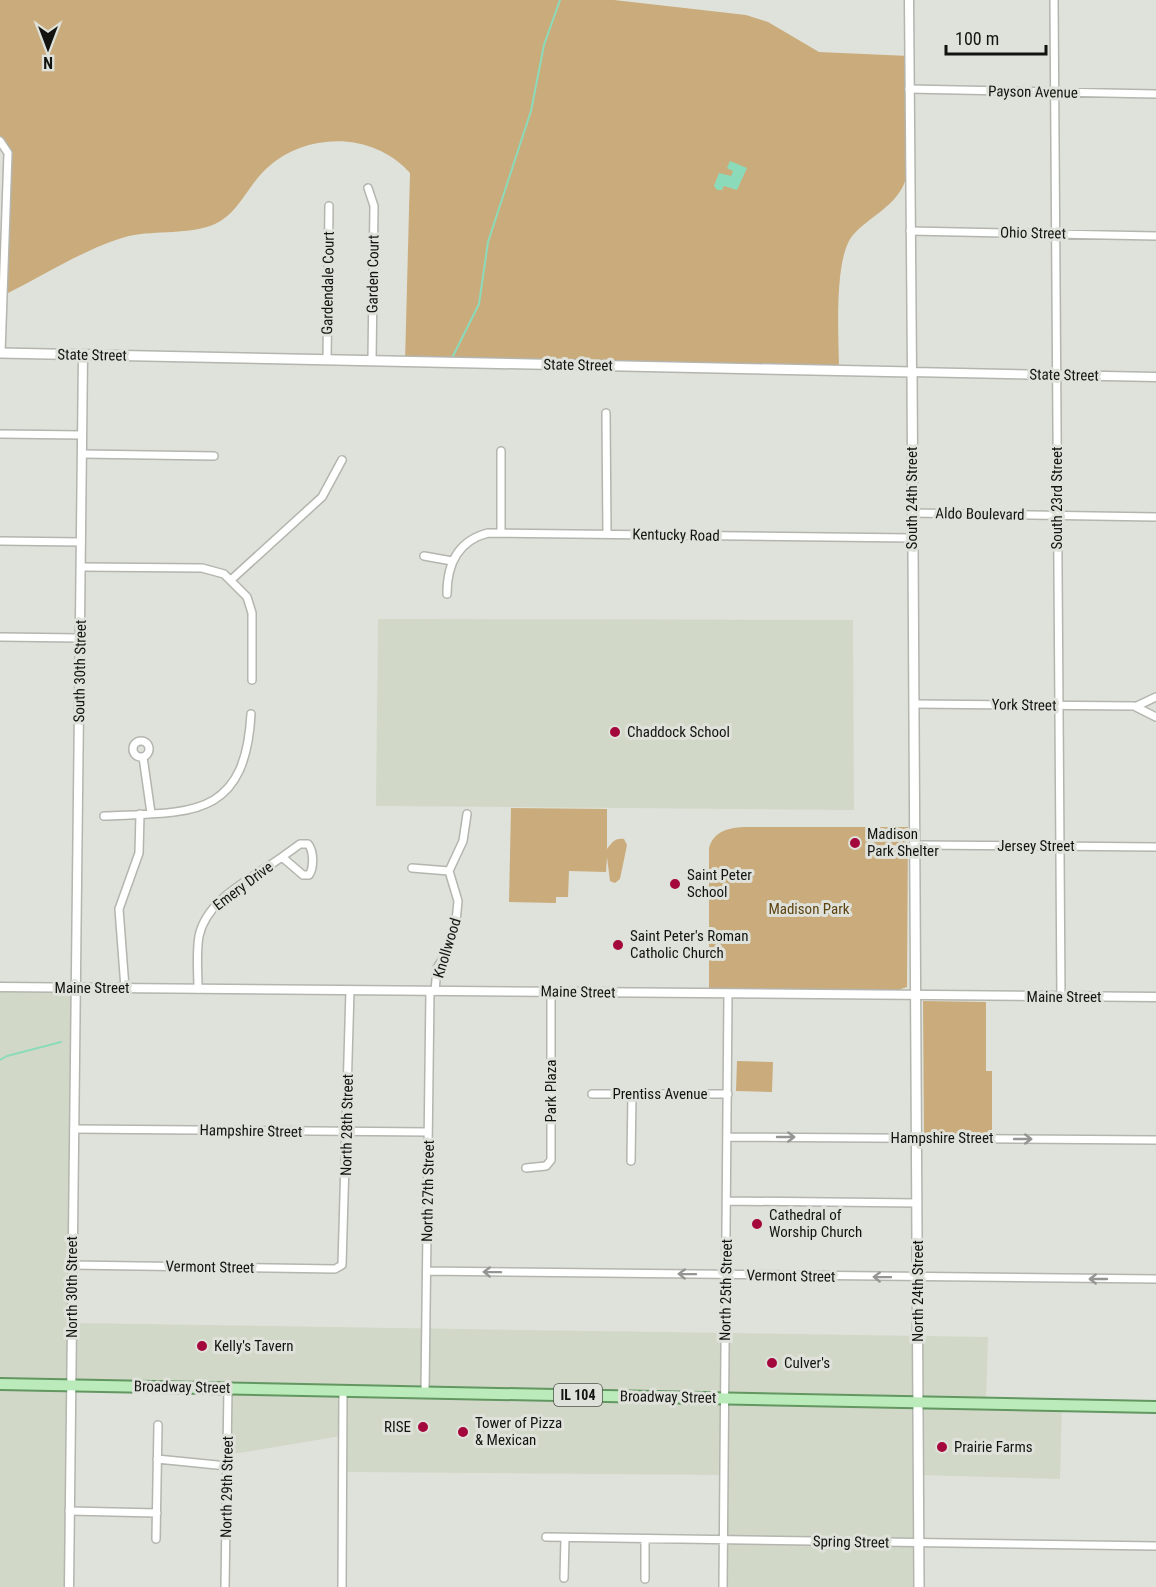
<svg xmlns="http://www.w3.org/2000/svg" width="1156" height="1587" font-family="'Roboto Condensed',sans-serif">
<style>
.built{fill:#d2d8c8}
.green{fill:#caab7c}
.water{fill:#8bdbba}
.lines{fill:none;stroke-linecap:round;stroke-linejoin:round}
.stream{stroke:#8bdbba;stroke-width:2}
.minor-casing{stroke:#b3b5ae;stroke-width:10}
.tertiary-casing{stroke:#b3b5ae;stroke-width:11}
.secondary-casing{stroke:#b3b5ae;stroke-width:12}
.primary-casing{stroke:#629761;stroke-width:14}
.minor{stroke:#fff;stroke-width:7}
.tertiary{stroke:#fff;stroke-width:8}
.secondary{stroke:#fff;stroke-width:9}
.primary{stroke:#bbebba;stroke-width:10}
.oneway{stroke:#959594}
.poi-dot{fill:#a3073c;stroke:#dfe2da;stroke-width:2}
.labels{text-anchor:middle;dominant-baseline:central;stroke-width:6;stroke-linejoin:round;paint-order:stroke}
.shield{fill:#dfe2da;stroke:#50524d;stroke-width:1.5}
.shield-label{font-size:14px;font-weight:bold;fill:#131411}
.street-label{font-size:15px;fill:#131411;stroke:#dfe2da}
.poi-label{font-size:15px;fill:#131411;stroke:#dfe2da;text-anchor:start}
.park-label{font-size:15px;fill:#5e4312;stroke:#dfe2da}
</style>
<rect width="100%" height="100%" fill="#dfe2da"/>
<path class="built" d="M378,619L853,620L854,810L376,806Z
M0,983L76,984L73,1323L988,1337L986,1400L1062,1405L1060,1479L919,1475V1587H723V1475L342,1472L341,1436L227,1455L228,1388L72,1385L69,1587H0Z"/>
<path class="green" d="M0,0H614L746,15L768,22L819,52L909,56C910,90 917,154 904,184C894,207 869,217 853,235C833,258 839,340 839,371L405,362L410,173C374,132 307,131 267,168C248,185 239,213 215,224C189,235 157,230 129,236C87,247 41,277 2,296L8,153L0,141Z
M511,808L607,809V849C612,843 614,838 624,839L627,845L620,879L615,883L610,881L607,857L606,872L569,871L568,897H556V903L509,902Z
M744,827H908L907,987L898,990L709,989V848C714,831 728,828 744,827Z
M923,1001L986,1002V1071H992V1137L924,1136Z
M737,1061L773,1062L772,1092L736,1091Z"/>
<path class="water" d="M730,161L747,168L737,190L724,186L722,190H717L714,186L719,173L731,176L733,171L727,168Z"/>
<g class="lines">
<path class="stream" d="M451,360L479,304L488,242L531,111L544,45L560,0
M0,1060L7,1056L61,1042"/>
<g class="minor-casing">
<path id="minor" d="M1054,0L1061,997
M909,89L1156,94
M0,141L8,153L1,353
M368,188L374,206L372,361
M910,231L1156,236
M327,360L329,206
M606,413L607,534
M0,434L82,435
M501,451V532
M82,454L214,456
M912,513L1156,517
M0,541L81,542
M424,556L452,561
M81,567L202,568L224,574L247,597L252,613V680
M232,579L322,497L342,460
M447,594C447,565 457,541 488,533L912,538
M0,637L80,638
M914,704L1134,706L1156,717
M1137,706L1156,697
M133 749a8 8 0 1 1 16 0a8 8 0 1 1-16 0Z
M143,757L151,813
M104,816C190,812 245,820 251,714
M300,844H308C314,851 314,868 309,875H303L282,857Z
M915,845L1156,847
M412,868L449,871
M125,988L119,909L139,853L140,814
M198,989C198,972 196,953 199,936C207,898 253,878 282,857
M435,991L437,968L449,949L456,921L458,901L449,871L463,841L467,814
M592,1094H728
M74,1129L428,1132
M728,1137L1156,1140
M631,1161L632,1094
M526,1168L546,1166L551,1160V992
M727,1201L917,1203
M71,1265L335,1269L342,1265L350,990
M427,1271L1156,1279
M425,1392L430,991
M157,1459L227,1466
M69,1511L157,1513
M546,1537L1156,1546
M156,1539L158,1425
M564,1578L565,1538
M645,1579V1539
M225,1587L228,1388
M342,1587L343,1390
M723,1587L728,994"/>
</g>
<g class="tertiary-casing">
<path id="tertiary" d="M909,0L912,372L1156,377
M0,987L1156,997
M69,1587L83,355"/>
</g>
<g class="secondary-casing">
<path id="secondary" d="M0,353L912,372L919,1587"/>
</g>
<g class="primary-casing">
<path id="primary" d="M0,1384L1156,1407"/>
</g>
<use href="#minor" class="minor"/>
<use href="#tertiary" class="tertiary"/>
<use href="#secondary" class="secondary"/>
<use href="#primary" class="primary"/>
</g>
<defs><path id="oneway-shaft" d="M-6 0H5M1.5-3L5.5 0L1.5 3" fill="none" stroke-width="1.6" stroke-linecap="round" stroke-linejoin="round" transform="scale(1.5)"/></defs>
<g class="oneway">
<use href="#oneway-shaft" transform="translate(786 1137)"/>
<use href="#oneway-shaft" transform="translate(1023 1139)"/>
<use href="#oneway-shaft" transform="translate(492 1272) rotate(-179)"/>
<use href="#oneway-shaft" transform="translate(687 1274) rotate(-179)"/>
<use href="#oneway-shaft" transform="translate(882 1277) rotate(-179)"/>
<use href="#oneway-shaft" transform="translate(1098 1279) rotate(-180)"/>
</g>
<g class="poi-dot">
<circle cx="615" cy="732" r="6"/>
<circle cx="855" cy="843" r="6"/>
<circle cx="675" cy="884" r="6"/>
<circle cx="618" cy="945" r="6"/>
<circle cx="757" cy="1224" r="6"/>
<circle cx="202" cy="1346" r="6"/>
<circle cx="772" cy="1363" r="6"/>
<circle cx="423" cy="1427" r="6"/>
<circle cx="463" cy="1432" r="6"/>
<circle cx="942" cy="1447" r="6"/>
</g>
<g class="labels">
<rect class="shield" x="554" y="1384" width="48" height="22" rx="4.5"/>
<g class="shield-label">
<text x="578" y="1395">IL 104</text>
</g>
<g class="street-label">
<text transform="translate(1033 92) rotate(1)">Payson Avenue</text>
<text transform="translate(1033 233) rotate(1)">Ohio Street</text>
<text transform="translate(373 274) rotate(-89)">Garden Court</text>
<text transform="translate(328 283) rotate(-89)">Gardendale Court</text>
<text transform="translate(92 355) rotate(1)">State Street</text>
<text transform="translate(578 365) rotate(1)">State Street</text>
<text transform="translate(1064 375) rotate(1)">State Street</text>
<text transform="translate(912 498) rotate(-90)">South 24th Street</text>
<text transform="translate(1057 498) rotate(-90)">South 23rd Street</text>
<text transform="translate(980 514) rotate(1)">Aldo Boulevard</text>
<text transform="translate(676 535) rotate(1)">Kentucky Road</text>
<text transform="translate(80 671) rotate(-89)">South 30th Street</text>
<text transform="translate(1024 705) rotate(1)">York Street</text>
<text x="1036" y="846">Jersey Street</text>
<text transform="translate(243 886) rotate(-37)">Emery Drive</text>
<text transform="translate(447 948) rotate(-73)">Knollwood</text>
<text x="92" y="988">Maine Street</text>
<text transform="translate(578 992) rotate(1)">Maine Street</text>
<text x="1064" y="997">Maine Street</text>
<text transform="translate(551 1091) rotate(-90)">Park Plaza</text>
<text x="660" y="1094">Prentiss Avenue</text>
<text transform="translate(347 1125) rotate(-89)">North 28th Street</text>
<text transform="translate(251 1131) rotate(1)">Hampshire Street</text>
<text x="942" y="1138">Hampshire Street</text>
<text transform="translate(428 1191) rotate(-89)">North 27th Street</text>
<text transform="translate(210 1267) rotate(1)">Vermont Street</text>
<text transform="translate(791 1276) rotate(1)">Vermont Street</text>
<text transform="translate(72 1287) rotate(-90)">North 30th Street</text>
<text transform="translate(726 1290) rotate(-89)">North 25th Street</text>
<text transform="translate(918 1291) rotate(-90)">North 24th Street</text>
<text transform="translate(182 1387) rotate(1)">Broadway Street</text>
<text transform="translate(668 1397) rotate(1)">Broadway Street</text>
<text transform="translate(227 1487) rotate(-89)">North 29th Street</text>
<text transform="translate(851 1542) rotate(1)">Spring Street</text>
</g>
<g class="poi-label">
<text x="627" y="732">Chaddock School</text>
<text x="867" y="834">Madison<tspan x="867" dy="17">Park Shelter</tspan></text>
<text x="687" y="875">Saint Peter<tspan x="687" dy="17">School</tspan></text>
<text x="630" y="936">Saint Peter's Roman<tspan x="630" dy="17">Catholic Church</tspan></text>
<text x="769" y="1215">Cathedral of<tspan x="769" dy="17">Worship Church</tspan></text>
<text x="214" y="1346">Kelly's Tavern</text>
<text x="784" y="1363">Culver's</text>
<text x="475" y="1423">Tower of Pizza<tspan x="475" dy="17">&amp; Mexican</tspan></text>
<text x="411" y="1427" text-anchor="end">RISE</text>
<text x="954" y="1447">Prairie Farms</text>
</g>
<g class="park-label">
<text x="809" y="909">Madison Park</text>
</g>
</g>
<g transform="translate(48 48) rotate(180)" stroke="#dfe2da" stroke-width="4.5" paint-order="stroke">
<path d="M0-4.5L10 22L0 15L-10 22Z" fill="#131411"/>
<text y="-9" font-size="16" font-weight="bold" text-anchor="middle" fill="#131411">N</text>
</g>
<path d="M946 45v9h100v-9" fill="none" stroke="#131411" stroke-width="3"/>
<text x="955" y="45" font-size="18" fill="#131411" stroke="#dfe2da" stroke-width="4.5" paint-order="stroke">100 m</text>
</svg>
